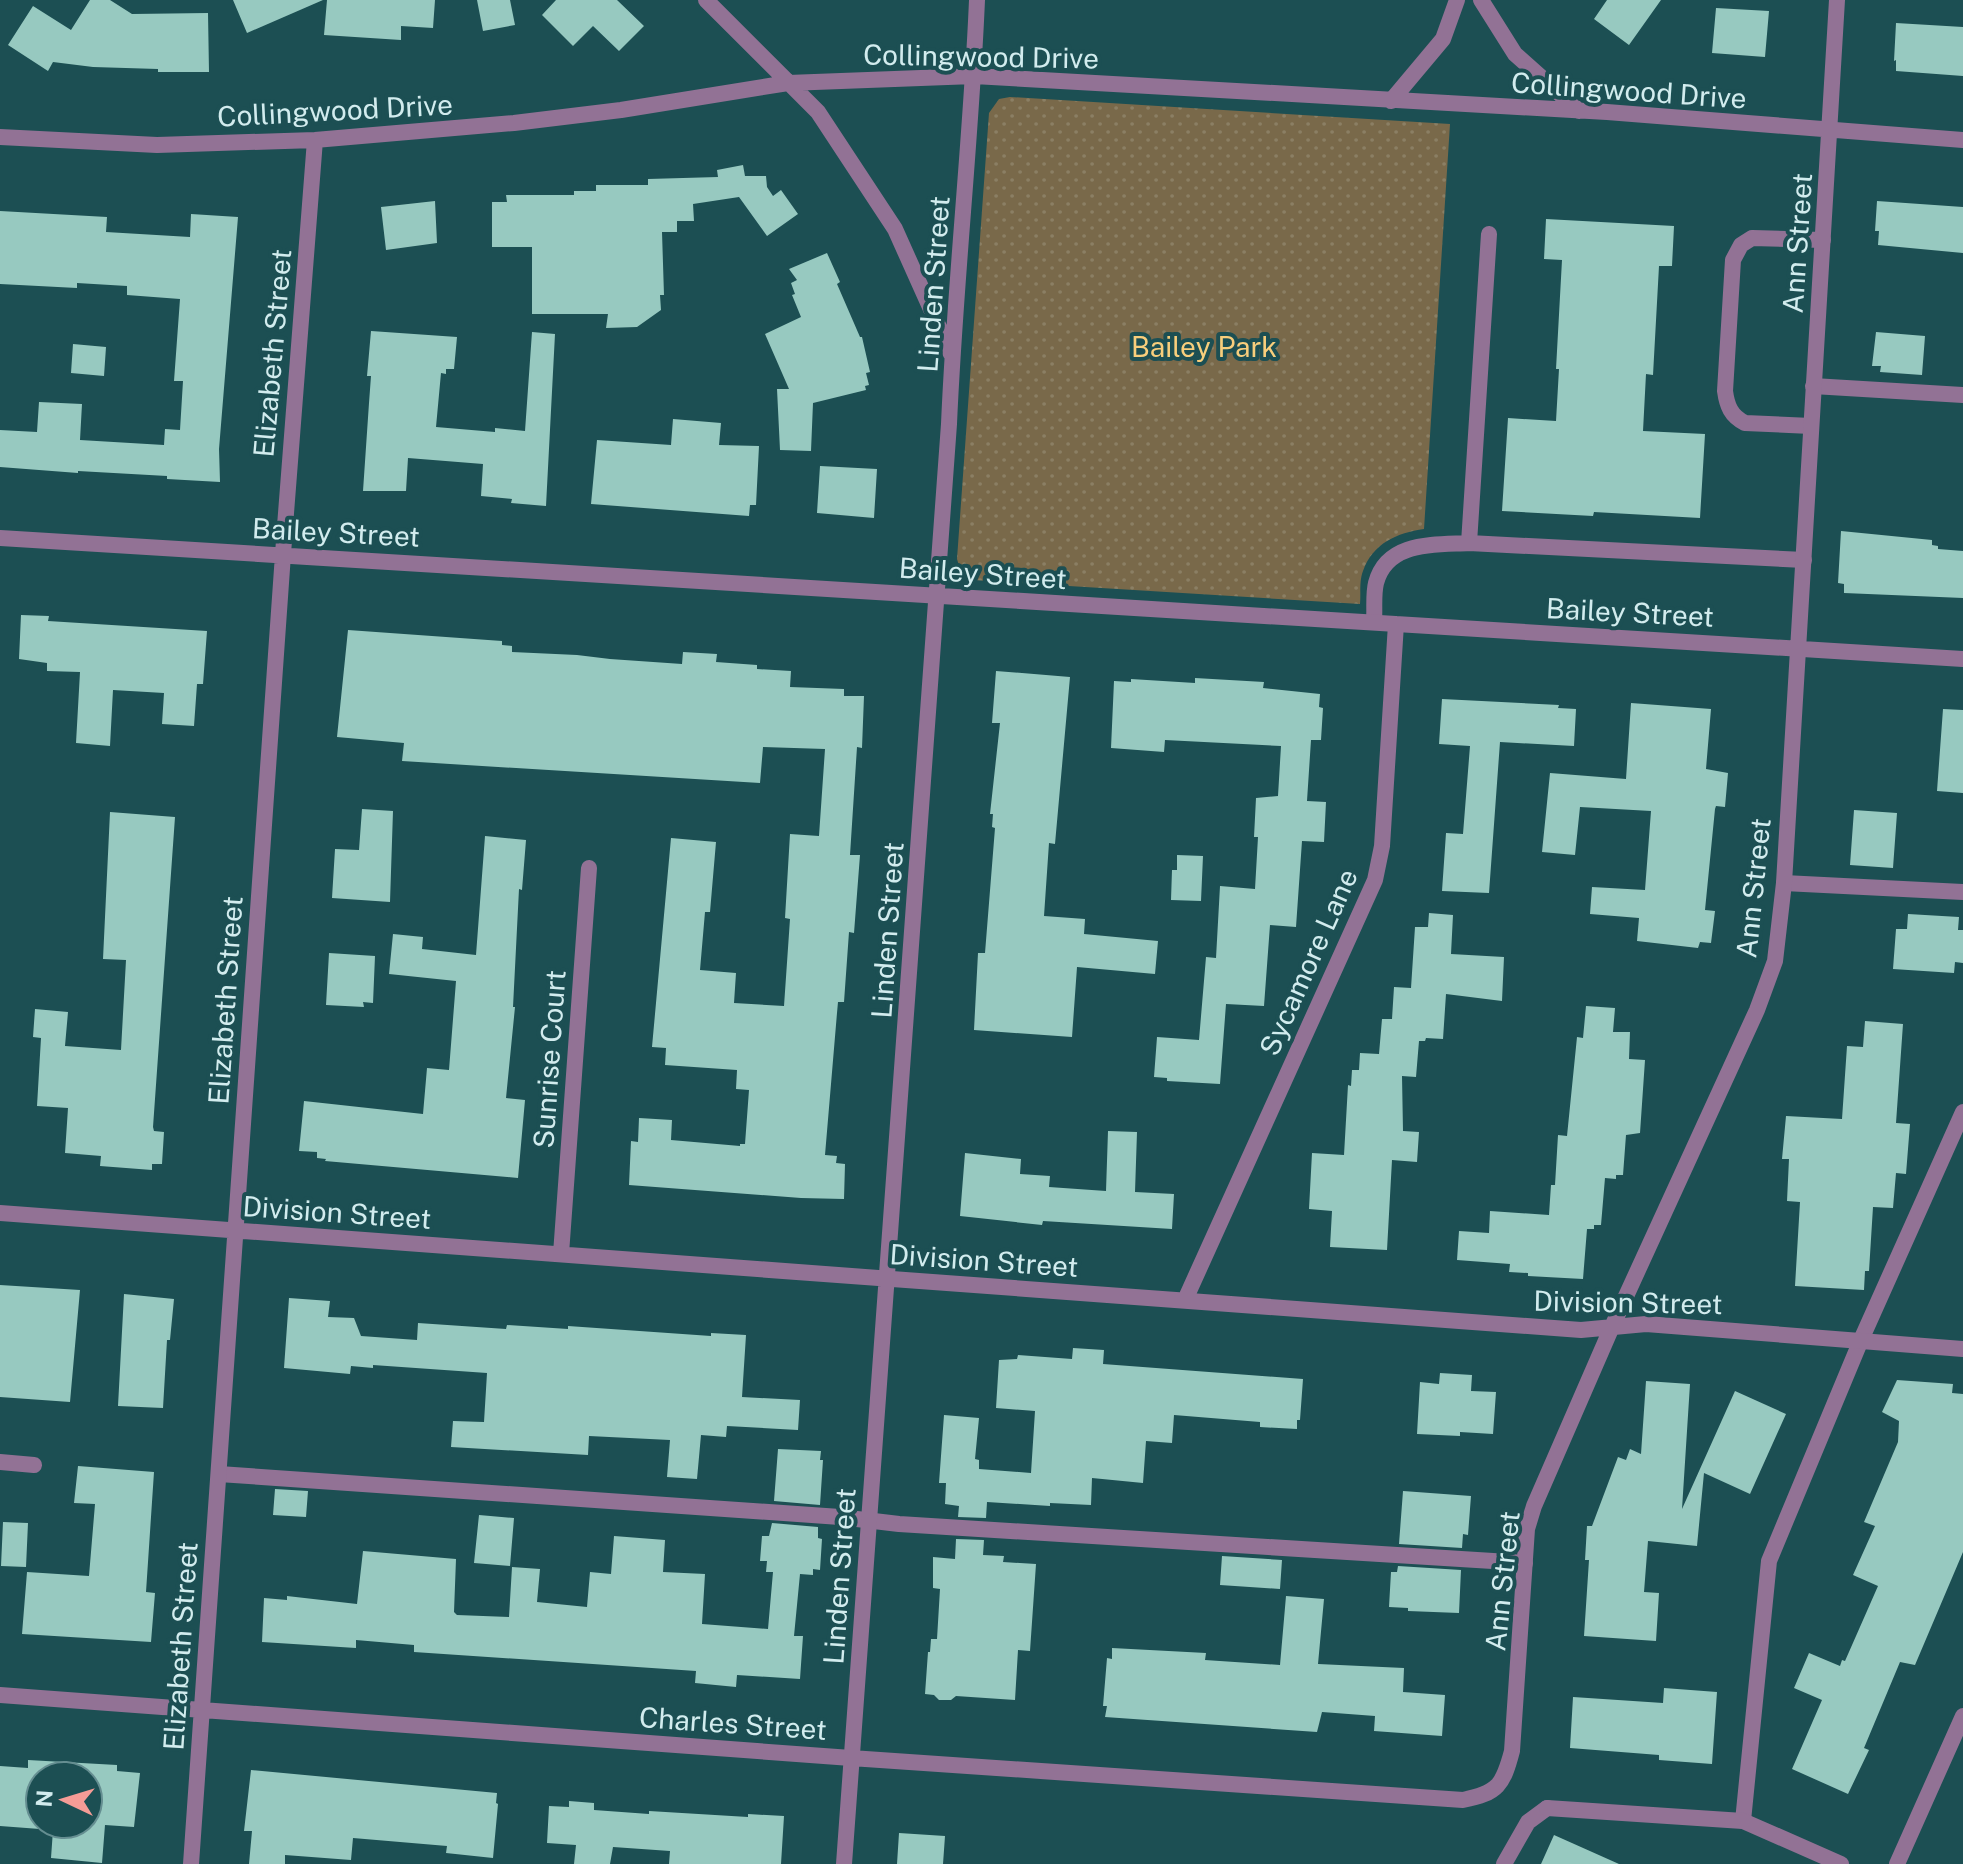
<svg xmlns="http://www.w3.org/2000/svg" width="1963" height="1864" font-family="'Public Sans',sans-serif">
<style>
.grass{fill:url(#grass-dots)}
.building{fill:#97c9c0;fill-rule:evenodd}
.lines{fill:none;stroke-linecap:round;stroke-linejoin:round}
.service{stroke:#927295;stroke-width:16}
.minor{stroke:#927295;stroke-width:16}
.labels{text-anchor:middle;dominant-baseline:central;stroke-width:8;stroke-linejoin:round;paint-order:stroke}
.street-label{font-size:28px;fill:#d2ecee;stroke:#1c4f53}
.park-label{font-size:28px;fill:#f8ce7c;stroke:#1c4f53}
</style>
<defs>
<pattern id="grass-dots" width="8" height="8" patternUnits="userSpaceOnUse" patternTransform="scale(2)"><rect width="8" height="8" fill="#79694a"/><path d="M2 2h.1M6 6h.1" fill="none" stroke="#8b7f64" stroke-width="1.8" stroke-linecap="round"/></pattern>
</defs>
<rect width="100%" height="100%" fill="#1c4f53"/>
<path class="grass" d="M1010,97L1450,124L1424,529C1397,533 1373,543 1363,571C1359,581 1361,594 1360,604L973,580L961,572L957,559L989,113L999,99Z"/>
<path class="building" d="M90,0H110L132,14L208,13L209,72H158V69L93,67L53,62L48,71L8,45L33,6L71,30Z
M233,0H323L247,33Z
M327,0H435L433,28L401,26V40L324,35Z
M477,0H510L515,25L483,31Z
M556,0H617L644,26L619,51L593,26L573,46L542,15Z
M1607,0H1661L1629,45L1594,19Z
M1716,8L1769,11L1765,57L1712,53Z
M1896,23L1963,27V76L1896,71V60L1894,61Z
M743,165L745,176H766L767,187L773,196L781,190L798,214L767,236L739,197L693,204L694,221H677V232H662L664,295H660L661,310L637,327L606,328L608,314H532V247H492V202H507L506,195H574V191H596V185H648V179L718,177L717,170Z
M435,201L437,243L386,250L381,207Z
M1877,201L1963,207V253L1878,245L1879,231H1875Z
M0,211L107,217L106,232L190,237L191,214L238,217L219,449L220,482L167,479V476L78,471V473L0,467V430L37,432L39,402L82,404L80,440L164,445L165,429L180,430L183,381H174L180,299L127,295V286L77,283V288L0,284Z
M1546,219L1674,226L1672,266H1659L1653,375L1646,374L1643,431L1705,434L1700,518L1594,512L1593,516L1502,511L1508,418L1556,421L1559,369H1556L1562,260L1544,259Z
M827,253L840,282L837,284L860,337H862L870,372L866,373L869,385L865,386L866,390L813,403L811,451L780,450L777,389H789L765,334L801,317L792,295L795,294L791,283L797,280L789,269Z
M371,331L457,337L454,369H446V374L441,373L436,427L495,432V428L525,431L532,332L555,334L546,506L511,503L512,499L481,496L483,464L408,458L406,491H363L369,403L371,376H367Z
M1876,332L1925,336L1922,375L1880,372L1881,366H1872Z
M73,344L106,347L104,376L71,373Z
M673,419L721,423L719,445L759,446L756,505H750L749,516L591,504L597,440L671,445Z
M820,466L877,469L874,518L817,513Z
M1841,531L1932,540V545L1938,546V549L1963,551V598L1844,593V584L1838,583Z
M21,615L49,616L48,621L207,631L203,684H197L194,726L162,724L164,693L113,690L110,746L76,743L80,672L47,671V663L19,659Z
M348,630L502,641V645L512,646V652L577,655L610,659L682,664L683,652L717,654L716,662L757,665V669L791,671L790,687L844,689V696H864L862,748L857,747L850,855H860L854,933L849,932L844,1002H838L837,1013L825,1155L837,1156L836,1163L845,1164L844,1199L801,1198L629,1185L631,1141L638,1142L639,1118L672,1120L671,1140L740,1146V1144H745L749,1090L736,1089L737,1070L665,1065L666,1048L652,1047L671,838L716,842L710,912H705L700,970L736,973L734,1003L784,1006L790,919L785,918L790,834L819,836L825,749L763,747L760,783L402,761L404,743L337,737Z
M996,671L1070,677L1055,844L1049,843L1044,916L1085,919L1084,934L1158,941L1155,974L1077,967L1072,1037L974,1030L978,953H985L995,828L992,827L993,814H990L1000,723H992Z
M1195,678L1264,682L1263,688L1320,694L1319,707L1323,708L1321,740H1311L1307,801L1326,802L1324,842L1302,841L1296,927L1270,925L1264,1006L1226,1004L1220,1084L1167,1081V1078L1154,1077L1157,1037L1199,1040L1206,957L1216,958L1220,886L1255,889L1258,837H1254L1256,798L1278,796L1281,746L1165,740L1164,752L1111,748L1114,681L1131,682V679L1195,683Z
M1442,699L1559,705L1558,708L1576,709L1574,746L1500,742L1489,893L1442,891L1446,833L1463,834L1470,746L1439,744Z
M1631,703L1711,709L1706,769L1728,773L1725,807L1716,806L1715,809L1705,910L1715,911L1711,943L1700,942L1698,948L1637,941L1639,918L1590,914L1592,887L1645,890L1651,811L1580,807L1575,855L1542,852L1550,773L1626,779Z
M1943,709L1963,710V793L1937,791Z
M362,809L393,811L390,902L332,898L335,849L359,850Z
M1854,810L1897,813L1893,868L1850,865Z
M110,812L175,817L153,1127L154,1131L164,1132L162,1164H152V1170L100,1166L101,1156L65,1153L68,1108L37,1106L41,1038L33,1037L35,1009L68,1012L65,1046L121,1050L126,960L103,959Z
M485,836L526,840L522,890L519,889L513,1007H515L506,1098L525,1100L518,1178L325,1161L326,1159L317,1158V1152L299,1151L304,1101L423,1114L427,1068L449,1070L456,981L389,974L393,934L423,937L422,949L476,955Z
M1177,855L1203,856L1201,901L1171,900L1172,870H1177Z
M1429,913L1453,915L1451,954L1504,957L1502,1001L1446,994L1443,1039L1426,1038L1425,1041H1419L1416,1077L1402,1076L1403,1131L1419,1132L1417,1162L1392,1160L1387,1250L1330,1247L1332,1211L1309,1209L1312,1153L1344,1155L1348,1085L1351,1086L1352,1070H1359L1360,1053L1379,1054L1382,1019H1392L1394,987L1411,988L1415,927H1428Z
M1908,914L1959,917L1958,930H1963V963L1955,962L1954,973L1893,969L1896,929H1907Z
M329,953L375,956L373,1003L363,1002L364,1007L326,1005Z
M1586,1006L1615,1008L1613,1032H1630L1629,1059L1645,1060L1640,1133L1626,1135L1623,1175H1616V1179L1605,1178L1601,1225H1594V1229H1587L1583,1279L1528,1276V1273L1509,1272L1510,1264L1457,1260L1459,1231L1489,1233L1490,1211L1549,1215L1551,1185H1555L1558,1135L1567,1136L1577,1037L1583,1038Z
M1865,1021L1903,1024L1896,1123L1910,1124L1906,1174L1896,1173L1893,1208L1873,1207L1869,1271H1865L1864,1290L1795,1286L1800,1202L1787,1201L1789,1159H1782L1786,1116L1842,1119L1847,1046L1863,1047Z
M1108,1131L1137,1132L1135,1192L1174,1194L1172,1229L1043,1221L1042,1225L960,1216L965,1153L1021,1159L1020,1174L1050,1176L1049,1187L1106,1191Z
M0,1285L80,1290L70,1402L0,1397Z
M124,1294L174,1299L170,1340H167L163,1408L118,1406Z
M289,1298L330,1301L328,1317L354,1318L361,1336L417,1340L418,1323L506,1329L507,1325L568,1329V1326L711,1336V1333L746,1335L742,1397L800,1400L798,1430L727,1426L726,1437L701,1435L697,1479L667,1477L670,1440L589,1436L588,1455L451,1447L453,1421L484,1422L487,1373L373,1365V1368L351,1366L350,1374L284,1368Z
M1073,1348L1104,1350L1103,1364L1303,1379L1300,1420H1297V1429L1260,1427V1422L1174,1415L1172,1443L1146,1441L1143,1483L1092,1478L1091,1505L1050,1503V1506L987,1502L986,1518L958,1517L959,1506L945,1504L946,1483H939L944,1415L979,1418L975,1459L979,1460V1469L1031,1473L1035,1411L996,1408L999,1360L1017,1359L1018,1355L1072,1359Z
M1440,1373L1472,1375L1471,1391L1496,1392L1493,1434L1460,1432V1436L1417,1434L1420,1382L1439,1384Z
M1897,1380L1953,1384L1952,1393L1963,1394V1552L1915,1665L1900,1662L1864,1748L1869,1750L1848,1794L1792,1769L1822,1700L1794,1688L1809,1653L1840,1666L1842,1660L1845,1661L1878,1586L1853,1575L1875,1526L1864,1522L1898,1442L1899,1421L1882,1412Z
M1646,1381L1690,1384L1682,1509L1735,1391L1786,1414L1750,1494L1704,1473L1697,1546L1648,1541L1644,1592L1659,1593L1656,1641L1584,1636L1589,1560H1585L1587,1526H1592L1618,1457L1626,1460L1630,1449L1641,1454Z
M778,1449L821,1451L820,1460H823L820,1505L774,1501Z
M78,1466L154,1472L146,1592L155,1593L151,1642L22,1634L27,1572L89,1576L95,1504L74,1503Z
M275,1489L308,1491L306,1517L273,1515Z
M1403,1491L1471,1496L1468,1535L1463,1534L1462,1548L1399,1544Z
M479,1515L514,1518L510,1566L474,1563Z
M3,1522L28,1523L26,1567L1,1566Z
M772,1523L818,1527V1538L822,1539L820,1570L813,1569V1575L800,1574L794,1636H803L800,1679L737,1675L736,1687L695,1683L696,1671L414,1652V1645L356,1640V1648L262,1642L264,1598L287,1600V1596L357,1604L363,1551L456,1559L454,1612L457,1615L509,1617L512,1567L540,1569L537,1602L587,1607L590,1572L611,1574L614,1536L665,1540L663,1572L705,1574L702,1624L768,1629L773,1572H766L767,1561H760L762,1536H769Z
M956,1539L984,1540L983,1555L1004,1556L1003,1562L1036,1564L1030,1651L1018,1650L1015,1700L956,1696L951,1700H939L934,1695L925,1694L928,1652H930L931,1639H937L940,1589L933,1588V1557L955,1559Z
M1222,1556L1282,1560L1280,1589L1220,1585Z
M1398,1566L1461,1570L1459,1613L1408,1611V1608L1389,1607L1391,1572H1397Z
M1286,1596L1324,1599L1318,1664L1404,1668L1403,1692L1445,1695L1442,1736L1374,1731L1375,1716L1322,1712L1317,1732L1105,1717L1107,1706H1103L1107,1658L1112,1659V1648L1206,1653L1205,1660L1280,1665Z
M1664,1688L1717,1692L1712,1764L1659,1760V1755L1570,1748L1573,1697L1663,1703Z
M28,1760L117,1765V1771L140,1773L134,1827L105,1825L102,1863L51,1858L53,1830L0,1826V1766L28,1768ZM40,1776H88V1824H40Z
M251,1770L497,1793L496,1803L498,1804L493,1858L446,1853L447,1846L353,1838L351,1860L285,1855V1864H249L252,1831H244Z
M569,1801L594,1803V1810L649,1814V1811L748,1817V1814L784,1816L781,1864H669L670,1851L613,1847L610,1864H574L576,1845L547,1843L549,1806L569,1807Z
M899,1833L945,1836L943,1864H897Z
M1554,1835L1619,1864H1541Z"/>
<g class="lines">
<path class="service" d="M1489,234L1469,543L1804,560
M1813,386L1963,395
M1811,426L1745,423C1731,416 1727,406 1725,391L1733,260L1741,245L1752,238L1823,240
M1374,622C1375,610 1373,595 1376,583C1387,541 1434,545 1469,543
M1784,883L1963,892
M0,1462L34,1465
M219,1474L840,1517L899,1524L1525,1563
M1743,1821L1769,1561L1861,1340L1963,1112
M1504,1864L1528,1822L1547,1808"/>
<path class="minor" d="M706,0L818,112L895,229L951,354
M1481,0L1515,54L1579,111
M1391,101L1443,39L1457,0
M0,137L157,145L315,140L514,123L621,110L788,83L974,76L1607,112L1963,140
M0,538L1963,659
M0,1213L1581,1330L1646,1324L1963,1349
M561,1254L589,868
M1185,1300L1375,880L1382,846L1396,624
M0,1695L851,1758L1463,1800C1498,1793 1503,1785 1512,1751L1527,1529L1534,1506L1611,1329L1757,1010L1775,961L1784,883L1837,0
M1547,1808L1743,1821L1841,1864
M191,1864L285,526L315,140
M844,1864L949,424C955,282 971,142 977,0
M1897,1864L1963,1716"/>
</g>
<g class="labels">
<g class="street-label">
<text transform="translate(981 56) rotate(1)">Collingwood Drive</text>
<text transform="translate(1629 90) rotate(4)">Collingwood Drive</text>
<text transform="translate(335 110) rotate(-3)">Collingwood Drive</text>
<text transform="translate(1797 243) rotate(-86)">Ann Street</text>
<text transform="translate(933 284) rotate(-86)">Linden Street</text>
<text transform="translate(272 353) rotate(-85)">Elizabeth Street</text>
<text transform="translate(336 532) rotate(3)">Bailey Street</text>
<text transform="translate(983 573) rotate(4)">Bailey Street</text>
<text transform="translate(1630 612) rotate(3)">Bailey Street</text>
<text transform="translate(1753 888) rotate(-84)">Ann Street</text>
<text transform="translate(887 930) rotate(-86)">Linden Street</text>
<text transform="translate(1308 962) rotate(-66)">Sycamore Lane</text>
<text transform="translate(225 1000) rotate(-86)">Elizabeth Street</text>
<text transform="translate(549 1059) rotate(-86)">Sunrise Court</text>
<text transform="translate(337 1212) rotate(4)">Division Street</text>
<text transform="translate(984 1260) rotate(4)">Division Street</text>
<text transform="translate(1628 1302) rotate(1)">Division Street</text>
<text transform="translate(839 1576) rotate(-86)">Linden Street</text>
<text transform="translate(1502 1581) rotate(-84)">Ann Street</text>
<text transform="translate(180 1646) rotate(-86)">Elizabeth Street</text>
<text transform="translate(733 1723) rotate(4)">Charles Street</text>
</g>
<g class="park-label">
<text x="1204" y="346">Bailey Park</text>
</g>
</g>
<g transform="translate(64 1800) rotate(274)"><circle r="38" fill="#1c4f53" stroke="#658e91" stroke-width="2"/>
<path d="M0-6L14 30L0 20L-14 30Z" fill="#f59c96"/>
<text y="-12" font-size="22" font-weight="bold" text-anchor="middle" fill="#d2ecee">N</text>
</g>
</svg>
